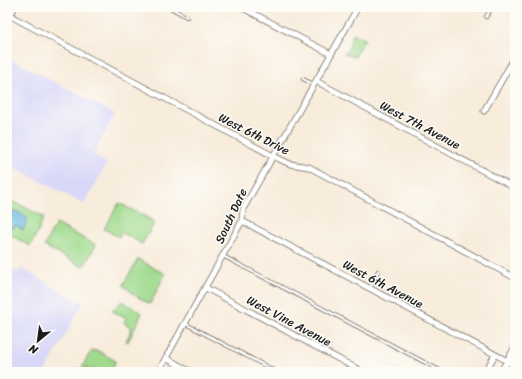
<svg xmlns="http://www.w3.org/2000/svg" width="522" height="379" font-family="Sriracha,sans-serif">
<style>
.built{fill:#d8d7f8}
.green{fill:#a0da8e;stroke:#5e7b55}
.water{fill:#66b5e0;stroke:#41687e}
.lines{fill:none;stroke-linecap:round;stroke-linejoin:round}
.service-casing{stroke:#8a847c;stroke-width:4.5}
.minor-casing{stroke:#8a847c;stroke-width:7}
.tertiary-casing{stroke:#8a847c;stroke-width:8}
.primary-casing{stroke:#8a847c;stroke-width:10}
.service{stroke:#fff;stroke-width:2.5}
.minor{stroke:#fff;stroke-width:5}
.tertiary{stroke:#fff;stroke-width:6}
.primary{stroke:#fff;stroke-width:8}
.labels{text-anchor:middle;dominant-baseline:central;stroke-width:3;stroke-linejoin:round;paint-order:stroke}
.street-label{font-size:12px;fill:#1c1c1c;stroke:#fdfcf7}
</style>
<rect width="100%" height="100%" fill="#fdfcf7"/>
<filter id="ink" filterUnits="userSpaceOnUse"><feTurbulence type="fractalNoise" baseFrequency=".025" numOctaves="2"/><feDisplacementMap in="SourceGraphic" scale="8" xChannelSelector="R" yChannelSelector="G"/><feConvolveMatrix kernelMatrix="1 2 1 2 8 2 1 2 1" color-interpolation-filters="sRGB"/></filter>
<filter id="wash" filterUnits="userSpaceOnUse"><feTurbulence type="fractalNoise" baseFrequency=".012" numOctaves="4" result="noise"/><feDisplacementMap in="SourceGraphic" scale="16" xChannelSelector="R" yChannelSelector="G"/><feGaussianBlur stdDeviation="0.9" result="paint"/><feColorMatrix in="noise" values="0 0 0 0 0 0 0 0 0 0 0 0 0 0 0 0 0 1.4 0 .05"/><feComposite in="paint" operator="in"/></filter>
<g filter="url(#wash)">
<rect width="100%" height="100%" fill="#f8ecdb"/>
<path class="built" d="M7,57L115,114L93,154L107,163L84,204L7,164Z
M7,267L18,273L21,268L83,303L45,372H7Z"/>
<path class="green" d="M355,34L365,40L358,49L355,57L344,54L349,47L352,36Z
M8,199L44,217L39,227L40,228L30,246L7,233V225L13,229L22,215L9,209L7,214V202Z
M119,203L155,222L142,244L121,232L119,237L104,229Z
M56,224L96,245L83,267L44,246Z
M138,259L165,274L150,304L136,296L123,285Z
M122,301L142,313L128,342L126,341L131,330V327L124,323L126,318C122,314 117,314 112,311Z
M92,351H98L114,360L115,362L112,372H96L87,367L84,372H80C84,365 86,357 92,351Z"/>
<path class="water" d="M9,209L15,213L17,211L27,218L28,220L23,230L15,225L13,229L7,225V214Z"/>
</g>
<g filter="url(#ink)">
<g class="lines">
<g class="service-casing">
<path id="service" d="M169,7L187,17
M486,17L492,7
M303,79L313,84
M223,256L443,372
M370,288L378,271
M186,324L277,372"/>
</g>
<g class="minor-casing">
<path id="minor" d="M241,7L331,54
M7,14L273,156L290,164L309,167L515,278
M316,81L515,188
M484,111L515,57
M242,221L515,365
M206,288L363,372
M166,358L191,372
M158,372L242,221L243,209L358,7
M485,372L495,355"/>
</g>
<g class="tertiary-casing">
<path id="tertiary" d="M513,7L515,8
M501,372L515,348"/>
</g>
<g class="primary-casing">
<path id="primary" d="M7,18L13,7"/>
</g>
<use href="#service" class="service"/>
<use href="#minor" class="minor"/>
<use href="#tertiary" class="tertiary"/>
<use href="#primary" class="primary"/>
</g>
</g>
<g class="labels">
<g class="street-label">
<text transform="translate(420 125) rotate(28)">West 7th Avenue</text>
<text transform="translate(254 134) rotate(27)">West 6th Drive</text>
<text transform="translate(231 216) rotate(-65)">South Date</text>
<text transform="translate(383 284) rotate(28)">West 6th Avenue</text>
<text transform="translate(289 321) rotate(28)">West Vine Avenue</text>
</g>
</g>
<rect width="522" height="379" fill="none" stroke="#fdfcf7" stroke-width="24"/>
<g transform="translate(38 341) rotate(209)" stroke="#fdfcf7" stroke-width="3" paint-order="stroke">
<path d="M0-3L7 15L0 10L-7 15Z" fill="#1c1c1c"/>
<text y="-6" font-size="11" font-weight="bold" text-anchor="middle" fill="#1c1c1c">N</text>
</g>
</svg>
